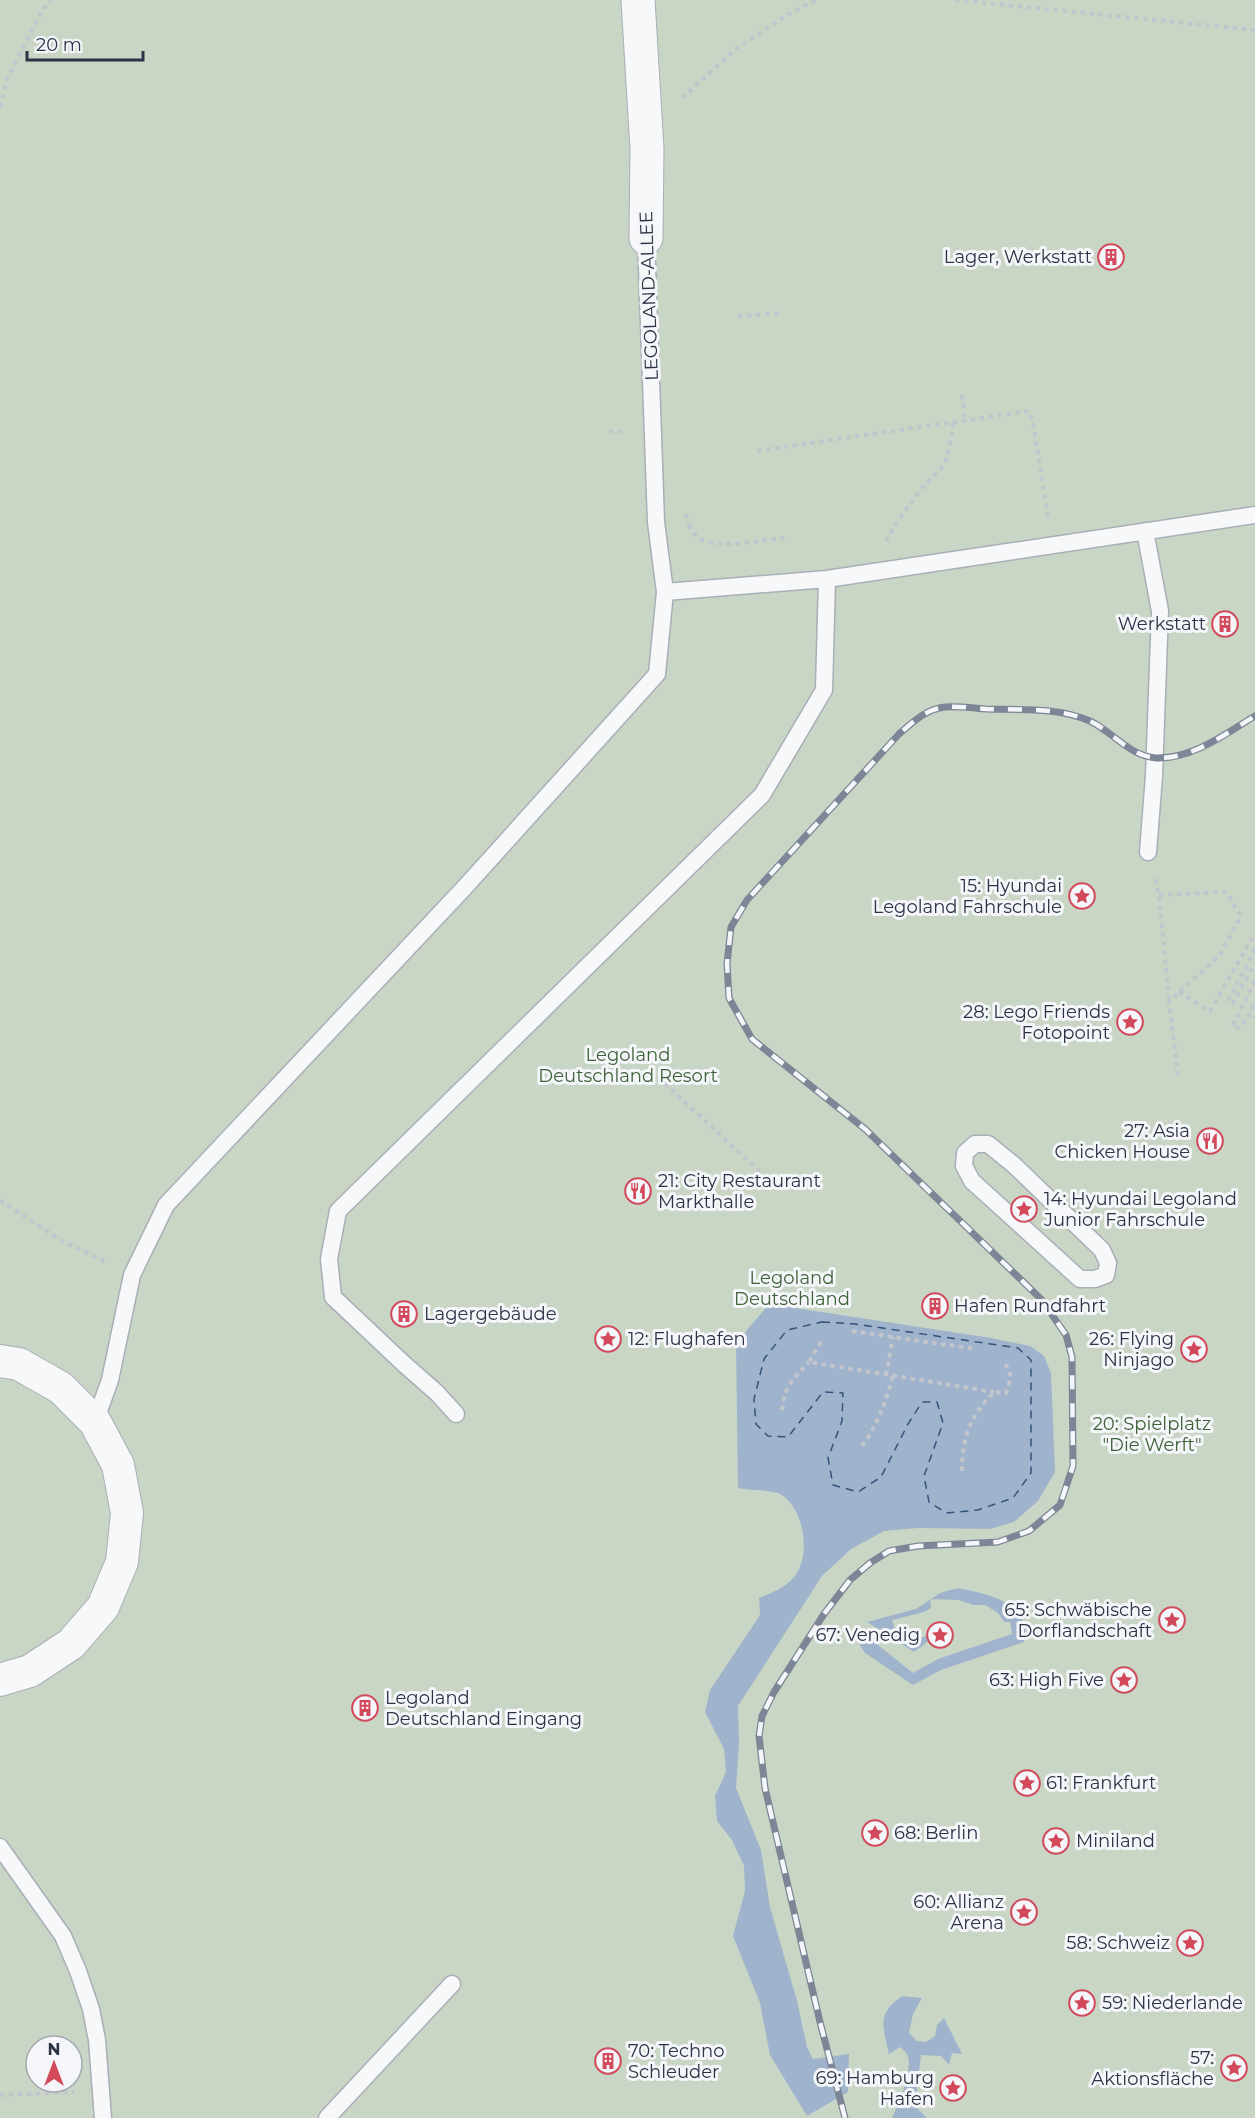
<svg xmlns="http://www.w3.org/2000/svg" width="1255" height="2118" font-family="Montserrat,sans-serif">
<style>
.green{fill:#c9d6c5;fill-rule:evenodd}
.water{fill:#9fb4cc}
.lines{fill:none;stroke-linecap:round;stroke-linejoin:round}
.ferry{stroke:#34527a;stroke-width:1.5;stroke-dasharray:8 6;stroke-linecap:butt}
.service-casing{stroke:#a9aeb7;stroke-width:19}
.minor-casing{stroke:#a9aeb7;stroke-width:34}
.tertiary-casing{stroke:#a9aeb7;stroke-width:35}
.path{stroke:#c2c5cb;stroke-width:4;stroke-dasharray:4.5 4.5;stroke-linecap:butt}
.service{stroke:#f7f8fa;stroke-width:16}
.minor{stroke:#f7f8fa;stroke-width:32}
.tertiary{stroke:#f7f8fa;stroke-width:33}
.rail-casing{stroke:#7d8696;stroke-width:7}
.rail{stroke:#f4f6f9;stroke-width:4.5;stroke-dasharray:14;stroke-linecap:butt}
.labels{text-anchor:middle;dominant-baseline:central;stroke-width:6;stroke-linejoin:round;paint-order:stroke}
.poi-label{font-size:18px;fill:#2b3445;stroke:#f4f6f9;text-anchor:end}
.street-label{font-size:18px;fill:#2b3445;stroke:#f4f6f9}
.park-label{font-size:18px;fill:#3f6138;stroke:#f4f6f9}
</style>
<rect width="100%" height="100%" fill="#e4e7ec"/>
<path class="green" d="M0,0H1255V2118H0ZM36,2046H72V2082H36Z"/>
<path class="water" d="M769,1304L991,1338L1030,1346L1044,1356L1051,1373L1055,1472L1038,1501L1014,1522L990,1529L918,1528L884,1531L851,1549L822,1576L738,1706L739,1743L736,1788L761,1850L770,1907L797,2001L807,2047L813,2059L849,2054L848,2092L807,2116L770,2055L760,2003L733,1936L745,1891L744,1866L732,1840L717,1821L715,1796L726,1772L724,1749L705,1712L710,1690L760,1615L759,1598C771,1593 785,1588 794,1577C812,1556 804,1507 780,1494C771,1490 748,1490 738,1488L736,1343Z
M958,1588C981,1593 1020,1599 1025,1628C1026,1632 1024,1638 1024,1642L941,1670L913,1685L865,1653L854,1636L858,1629L913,1673L938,1659L1012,1634L1010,1622H1004L998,1613L985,1605H973L959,1600L930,1599L931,1608L924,1612L892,1620L895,1629L914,1641L930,1634L944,1623L947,1627L914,1652L867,1622L916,1609L940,1593Z
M902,1996L922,1998L913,2014L909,2033L917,2041L926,2042L935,2036L937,2025L944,2018L962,2054L952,2053L949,2065L941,2056L921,2055L915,2106L927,2118H892C899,2104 914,2068 907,2054C905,2051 902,2049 900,2047L889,2054C883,2026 876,2014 902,1996Z"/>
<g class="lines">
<path class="ferry" d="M822,1322L855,1324L1018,1348L1031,1360V1473L1013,1498L978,1510L946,1513L929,1502L924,1476L943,1423L937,1402H922L908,1424L881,1477L858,1492L833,1485L828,1458L842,1421L843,1393L823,1392L788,1437L768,1436L756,1424L754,1399L764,1359L787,1330Z"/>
<g class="service-casing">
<path id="service" d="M1145,531L1160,611L1154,776L1148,852
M665,592L827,579L1255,515
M975,1144H988L1014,1165L1102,1250L1108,1263L1106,1275L1095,1279H1080L972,1181L964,1166L965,1153Z
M456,1414L437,1393L404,1364L333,1297L329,1259L338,1211L762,795L824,690L827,579
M95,1422L110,1380L132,1275L166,1205L465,887L657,674L665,592L656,522L646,238
M0,1847L63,1936L78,1971L91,2009L97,2040L103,2118
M327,2118L452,1984"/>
</g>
<g class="minor-casing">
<path id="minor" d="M0,1361L19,1364L61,1388L95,1422L118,1465L127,1513L122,1562L103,1607L71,1644L30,1671L0,1680"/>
</g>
<g class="tertiary-casing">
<path id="tertiary" d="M638,0L647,149L646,238"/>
</g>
<path class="path" d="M955,0L1255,30
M682,98L737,48L792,12L816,0
M0,107L7,79L43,9L51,0
M738,316L782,313
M962,395L965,420
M609,431H626
M757,451L1029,411L1033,422L1048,517
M686,514L689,525
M689,525C692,531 697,539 705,541C729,548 760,540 785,538
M886,541L896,523L923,487L945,464L952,436L953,422
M1155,879L1159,895L1169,1000
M1159,895L1226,892L1241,916L1220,955L1169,1001L1178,1075
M1255,949L1228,1001L1233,1003L1255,963
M1255,981L1232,1026L1239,1028L1248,1018L1255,1001
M1179,992L1210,1011L1255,933
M1255,1016V1019
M658,1077L771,1182
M0,1200L62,1241L108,1263
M852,1331L975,1349
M821,1342L809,1362L994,1392
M886,1375L893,1337
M782,1410C784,1387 794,1378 809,1362
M862,1446C878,1424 886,1402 893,1375
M962,1471C962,1438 970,1416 994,1392L1006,1393C1010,1382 1013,1374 1005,1364
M0,2095L74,2092"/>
<use href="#service" class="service"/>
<use href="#minor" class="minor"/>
<use href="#tertiary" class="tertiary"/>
<g class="rail-casing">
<path id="rail" d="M845,2118L820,2022L765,1788L759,1736L762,1716L774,1692L824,1614L850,1580L870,1563L889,1551L918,1546L998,1542L1029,1531L1060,1505L1073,1466L1072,1357L1066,1335L1041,1299L865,1129L752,1039L729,998L727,964L731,927L747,900L899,734C913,722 926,709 945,707C958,706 973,708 986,709C1020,710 1058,707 1090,721C1113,732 1129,756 1156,758C1193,759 1225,734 1255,716"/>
</g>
<use href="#rail" class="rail"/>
</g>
<defs>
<g id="building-ring" transform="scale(1.35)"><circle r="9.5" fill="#f4f6f9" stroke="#d1495b" stroke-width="1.5"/><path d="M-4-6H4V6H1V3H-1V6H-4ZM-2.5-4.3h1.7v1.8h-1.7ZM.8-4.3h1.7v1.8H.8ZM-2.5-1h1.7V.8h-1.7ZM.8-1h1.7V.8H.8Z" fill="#d1495b"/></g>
<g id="sight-ring" transform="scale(1.35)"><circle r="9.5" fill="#f4f6f9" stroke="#d1495b" stroke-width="1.5"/><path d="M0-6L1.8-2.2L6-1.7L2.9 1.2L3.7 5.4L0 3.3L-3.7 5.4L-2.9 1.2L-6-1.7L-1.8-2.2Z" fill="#d1495b"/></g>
<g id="restaurant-ring" transform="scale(1.35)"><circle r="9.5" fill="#f4f6f9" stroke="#d1495b" stroke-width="1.5"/><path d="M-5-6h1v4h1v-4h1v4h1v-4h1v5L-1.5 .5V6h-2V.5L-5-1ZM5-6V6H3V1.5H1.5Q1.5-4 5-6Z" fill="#d1495b"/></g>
</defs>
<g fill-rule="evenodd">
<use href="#building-ring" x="1111" y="257"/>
<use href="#building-ring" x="1225" y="624"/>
<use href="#sight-ring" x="1082" y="896"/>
<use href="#sight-ring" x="1130" y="1022"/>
<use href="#restaurant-ring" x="1210" y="1141"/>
<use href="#restaurant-ring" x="638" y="1191"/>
<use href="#sight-ring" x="1024" y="1209"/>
<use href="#building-ring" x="935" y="1306"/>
<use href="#building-ring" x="404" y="1314"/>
<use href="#sight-ring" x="608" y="1339"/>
<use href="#sight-ring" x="1194" y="1349"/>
<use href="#sight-ring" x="1172" y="1620"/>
<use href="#sight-ring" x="940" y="1635"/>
<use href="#sight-ring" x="1124" y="1680"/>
<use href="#building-ring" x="365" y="1708"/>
<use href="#sight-ring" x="1027" y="1783"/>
<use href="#sight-ring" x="875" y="1833"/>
<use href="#sight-ring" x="1056" y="1841"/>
<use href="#sight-ring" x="1024" y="1912"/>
<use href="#sight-ring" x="1190" y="1943"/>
<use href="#sight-ring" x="1082" y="2003"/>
<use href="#building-ring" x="608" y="2061"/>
<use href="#sight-ring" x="1234" y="2068"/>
<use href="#sight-ring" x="953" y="2088"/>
</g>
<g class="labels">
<g class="poi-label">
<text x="1092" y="257">Lager, Werkstatt</text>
<text x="1206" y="624">Werkstatt</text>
<text x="1062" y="886">15: Hyundai<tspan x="1062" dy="21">Legoland Fahrschule</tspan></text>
<text x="1110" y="1012">28: Lego Friends<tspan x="1110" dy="21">Fotopoint</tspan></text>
<text x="1190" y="1131">27: Asia<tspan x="1190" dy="21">Chicken House</tspan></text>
<text x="658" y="1181" text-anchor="start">21: City Restaurant<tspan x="658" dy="21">Markthalle</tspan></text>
<text x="1044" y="1199" text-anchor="start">14: Hyundai Legoland<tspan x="1044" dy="21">Junior Fahrschule</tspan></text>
<text x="954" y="1306" text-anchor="start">Hafen Rundfahrt</text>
<text x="424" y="1314" text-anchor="start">Lagergebäude</text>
<text x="628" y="1339" text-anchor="start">12: Flughafen</text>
<text x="1174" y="1339">26: Flying<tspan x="1174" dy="21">Ninjago</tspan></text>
<text x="1152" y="1610">65: Schwäbische<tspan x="1152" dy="21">Dorflandschaft</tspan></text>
<text x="920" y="1635">67: Venedig</text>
<text x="1104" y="1680">63: High Five</text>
<text x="385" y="1698" text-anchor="start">Legoland<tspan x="385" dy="21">Deutschland Eingang</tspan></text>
<text x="1046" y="1783" text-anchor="start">61: Frankfurt</text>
<text x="894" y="1833" text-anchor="start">68: Berlin</text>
<text x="1076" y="1841" text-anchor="start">Miniland</text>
<text x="1004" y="1902">60: Allianz<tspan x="1004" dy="21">Arena</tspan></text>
<text x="1170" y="1943">58: Schweiz</text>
<text x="1102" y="2003" text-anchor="start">59: Niederlande</text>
<text x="628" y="2051" text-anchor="start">70: Techno<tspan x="628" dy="21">Schleuder</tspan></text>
<text x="1214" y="2058">57:<tspan x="1214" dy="21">Aktionsfläche</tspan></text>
<text x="934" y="2078">69: Hamburg<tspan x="934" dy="21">Hafen</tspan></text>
</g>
<g class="street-label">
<text transform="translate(649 296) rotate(-92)">LEGOLAND-ALLEE</text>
</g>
<g class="park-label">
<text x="628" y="1055">Legoland<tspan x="628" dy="21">Deutschland Resort</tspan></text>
<text x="792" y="1278">Legoland<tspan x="792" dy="21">Deutschland</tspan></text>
<text x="1152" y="1424">20: Spielplatz<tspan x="1152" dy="21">"Die Werft"</tspan></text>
</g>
</g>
<g transform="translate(54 2064)"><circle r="28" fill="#f4f6f9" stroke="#a4a8b1" stroke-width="1.5"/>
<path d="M0-4.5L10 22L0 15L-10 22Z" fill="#d1495b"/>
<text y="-9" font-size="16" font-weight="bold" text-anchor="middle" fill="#2b3445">N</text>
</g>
<path d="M27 51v9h116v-9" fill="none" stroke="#2b3445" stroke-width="3"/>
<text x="36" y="51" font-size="18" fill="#2b3445" stroke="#f4f6f9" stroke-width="4.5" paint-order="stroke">20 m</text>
</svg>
